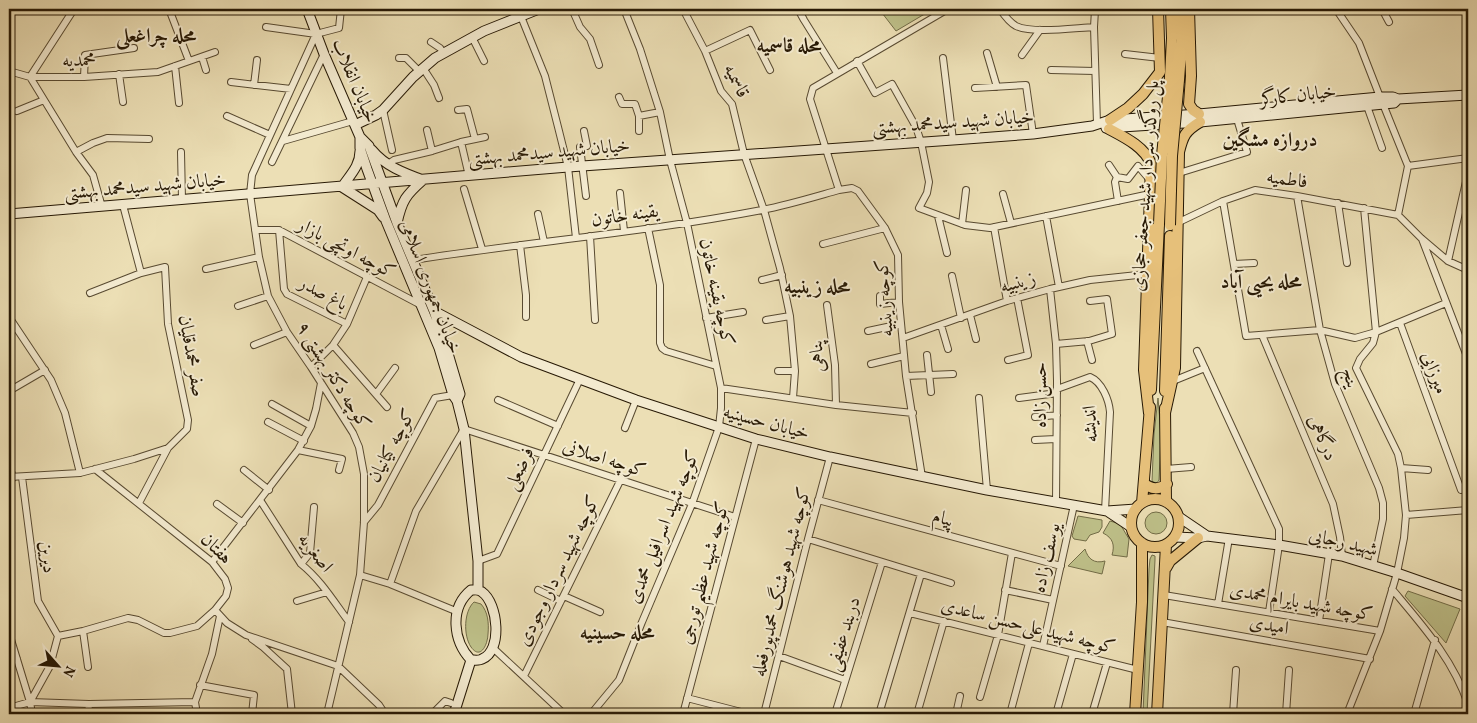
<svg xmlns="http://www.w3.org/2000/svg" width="1477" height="723" font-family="Vollkorn,Amiri,serif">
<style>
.green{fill:#bec089;stroke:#726c47}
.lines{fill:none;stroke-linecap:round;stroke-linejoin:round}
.street-casing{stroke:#584a31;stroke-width:8}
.secondary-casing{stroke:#271905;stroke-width:11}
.primary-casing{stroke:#271905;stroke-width:12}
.street{stroke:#f3eacf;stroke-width:6}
.secondary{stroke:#f3eacf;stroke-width:9}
.primary{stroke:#e6c07a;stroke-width:10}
.primary-bridge-casing{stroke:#271905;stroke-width:12;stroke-linecap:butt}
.primary-bridge{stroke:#e6c07a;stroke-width:10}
.labels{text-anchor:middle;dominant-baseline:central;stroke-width:4;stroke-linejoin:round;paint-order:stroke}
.street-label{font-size:19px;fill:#271905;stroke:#f3eacf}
.neighbourhood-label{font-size:20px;font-weight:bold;fill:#271905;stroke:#f3eacf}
</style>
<rect width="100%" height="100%" fill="#ecdfb5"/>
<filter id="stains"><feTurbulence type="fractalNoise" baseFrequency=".004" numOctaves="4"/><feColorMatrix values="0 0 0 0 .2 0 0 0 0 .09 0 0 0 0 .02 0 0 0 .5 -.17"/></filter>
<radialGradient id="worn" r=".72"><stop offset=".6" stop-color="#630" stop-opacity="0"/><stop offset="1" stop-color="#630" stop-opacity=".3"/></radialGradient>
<path class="green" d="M879,9H933L896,31Z
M1158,398L1161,434L1159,480L1157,483H1154L1152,481L1154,434Z
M1145 523a11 11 0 1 1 22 0a11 11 0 1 1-22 0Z
M1078,516L1102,520V527L1099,532L1090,535L1086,541L1074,539L1072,536Z
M1110,521L1120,524L1129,539L1127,557L1112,555C1115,545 1113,538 1103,533Z
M1085,549C1088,559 1094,564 1105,561L1102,574L1068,566Z
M1152,555L1155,556V560L1147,714H1143L1149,569L1150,559Z
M1408,591L1460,609L1446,643L1405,596Z
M474,602L481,604C488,612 489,623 488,634C488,643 481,661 471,647C463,635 464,611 474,602Z"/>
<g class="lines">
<g class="street-casing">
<path id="street" d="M169,9L189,61
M518,9L545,76L558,127L568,167L576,238
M572,9L580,27L590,39L599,65
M683,9L705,51L721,91L732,104L744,154L764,210L780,268L790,316L795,371L793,398
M798,9L804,20L837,73
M1000,9C1004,15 1009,22 1016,26C1033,34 1074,28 1094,27L1097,124
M1336,9L1359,43L1380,97
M1382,9L1389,22
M266,27L316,34L339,28L341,9
M1094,27L1095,10L1112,9
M316,34L252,175L250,194L259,257L268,296L287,332L311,367L353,433L359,447L364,474V522L360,575L327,714
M472,37L484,61
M431,42L440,48L444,53
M705,51L750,30L770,70
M987,53L997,87
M1125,54L1160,58
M1022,55L1040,30
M202,57L206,70
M399,58H406L420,72
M943,58L953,140
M857,61L875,93L892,84L916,127L921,142L929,182L927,193L919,208L965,225L990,228L1150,194
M175,66L179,103
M423,68L434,85L439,98
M1051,70L1095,71
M9,71L30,77H84L158,72L215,52
M119,74L123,102
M30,77L76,152L93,175L102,207
M30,77L74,9
M84,77L85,55L134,48
M231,82L291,89
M254,85L257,60
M975,88L1026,85L1033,134
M619,97L622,104H635L639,116V131
M1383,104L1408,166
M1367,106L1382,148
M383,110L392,150
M458,110L467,109L475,139
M17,111L44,100
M227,116L270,135
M639,116L660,112
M427,130L432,151
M584,131L587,146L580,147L586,196
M283,141L353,121
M461,142L469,176
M76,152L93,143L107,138L149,139
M181,152L182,200
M272,162L324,54
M388,164L394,160L432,151L461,142L485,137
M1109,165L1117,177L1115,182L1118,201
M1408,166L1398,215L1421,238L1448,261L1468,270
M1408,166L1468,158
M1179,173L1247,152L1237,119
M1117,177L1128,179L1138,166L1150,180
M464,189L482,249
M620,193L624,231
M1003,194L1011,223
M1297,196L1320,330L1335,384L1379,488L1383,503V519L1373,566
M1223,201L1246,336L1320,330L1355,338L1376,332L1446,303
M1338,203L1347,263
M123,205L141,273
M538,214L544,242
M938,216L947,253
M1046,216L1059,287
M1177,223L1223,201L1255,190L1297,196L1398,215
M962,224L966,190
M994,227L1007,301
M648,228L660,285V343L662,348L666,351L716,366
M255,230H279L421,305
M279,230L284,289L287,294L347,324
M590,236L595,320
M1422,239L1468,359
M823,244L885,228
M520,245L526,295V317
M413,260C529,242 647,232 762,210C788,205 814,197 839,190
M1448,261L1468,173
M1234,264L1254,263
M206,269L259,257
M952,276L961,318
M762,280L782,275
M1050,289L1056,344L1057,381L1056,502
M880,296V304L899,302
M827,305L835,365L836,405
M238,306L268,296
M970,315L976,339
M9,317L51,380L65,413L80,473
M706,318L743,312
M766,320L790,316
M1400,323L1461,490
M941,325L948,349
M868,331L901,324
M1262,335L1333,504L1340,537L1342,556
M903,338L1007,301L1050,289L1090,280L1147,274
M1087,341L1092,360
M1056,344L1089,341L1112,334L1107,299L1090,301
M254,345L287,332
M333,345L387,407
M1197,351L1279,529V545L1269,612
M927,355L931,392
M1008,360L1028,355L1017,298
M871,364L904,356
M311,367L333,345L347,324L367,277
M778,371H795
M906,376L953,374
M1173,381L1205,368
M721,388L836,405L913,413
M1057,389L1090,377C1102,382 1109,400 1110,412L1105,511
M9,391L45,370
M376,394L395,368
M979,398L987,490
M1019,398L1057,393
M498,400L558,426
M272,404L311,426
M1035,417L1057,415
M268,422L304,441
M625,428L636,400
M1035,440L1056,439
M298,450L342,459L339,470
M9,464L13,478
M1401,468L1428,470
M1166,469L1191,467
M244,470L269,490
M9,477L80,473L134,459L168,448L187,429L188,420L168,324L165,267L141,273L90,293
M22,477L38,601L58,636
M922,477L906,376L899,302L898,255L885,228L858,191L852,188L839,190L810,99L813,88L948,9
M260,500L301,564C321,580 334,602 349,622
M818,500L1061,566
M139,503L168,448
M217,504L243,523
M1406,515L1468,510
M364,522L378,505L435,398L453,395
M808,539L951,583
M478,561L497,554L580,379
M212,562L298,450L311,426L316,409L321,383
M301,564L310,553L314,507
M360,575L390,584L458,612
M390,584L416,511L464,429L735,517
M1392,589C1422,625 1453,659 1468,704
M538,590L561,601
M1005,590L1053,600
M1164,595L1380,631
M564,596L600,612
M297,601L327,592
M1218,604L1229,538
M215,610L227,623L246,635L338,666L379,705L385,714
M910,613L1138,670
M1319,621L1329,554
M1162,622L1370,659
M83,631L88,667
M9,633L30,702L32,714
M58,636L83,631L128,618L138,620L164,633H170L197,626L215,610L226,596L228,588L225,579L212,562L95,469
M252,639L263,647L287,669L292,714
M1043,646L1074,505
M493,648L564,714
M779,656L845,680
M9,659H17
M524,676L621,479
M200,685L254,695L252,714
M980,697L998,635L1012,553
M687,698L749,714
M30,702L50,666L58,636
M9,708L30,702L89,704L195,702
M88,714L89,704
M197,714L195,702L212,654L220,616
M432,714L445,701L451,703
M591,714L619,680L642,622L692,504L719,427L721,408V388L687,223L670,160L660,112L640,49L624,9
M683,714L756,439
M764,714L808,539L830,457
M835,714L882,562
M879,714L921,574
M917,714L944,621
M956,714L960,696
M1010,714L1029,643
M1056,714L1073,654
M1092,714L1107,663
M1233,714L1236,670
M1286,714L1289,670
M1347,714L1380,631L1397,573L1404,538L1406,515L1401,468L1398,454L1356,368L1360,359L1373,343L1376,332L1364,208
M1414,714L1435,640
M1464,714L1468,702"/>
</g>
<g class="secondary-casing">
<path id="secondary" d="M307,9L324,54L360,137L369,146L397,223L434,311L447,350L460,394L457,401
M355,125L376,115L383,110L413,77L435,58L484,31L539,9
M1106,128L1200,122L1394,103L1398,99
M360,137V148L367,169L386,221L439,348L453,395L457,401L464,429L478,561V590
M372,150C385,166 404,173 423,180C406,195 402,200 397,223
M360,151C360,166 350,175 342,187L378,210L383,217
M9,214L568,167L953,140L1033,134L1092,126L1110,120L1199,114L1380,97H1393L1398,99L1468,95
M434,311L521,357L636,400L756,439L830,457L987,490L1107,511L1136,509
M1107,511L1131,527
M1179,517L1207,536
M1175,537L1198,538L1207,536L1279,545L1342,556L1397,573L1468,598
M471,590C475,590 479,589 482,592C498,603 503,651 482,659C479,661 474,660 471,660C453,641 449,608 471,590Z
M454,714L471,660"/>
</g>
<g class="primary-casing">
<path id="primary" d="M1189,9L1191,76L1189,104L1193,110L1199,114
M1170,77L1172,38L1171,9
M1179,80L1182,40L1181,9
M1110,120L1128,108L1143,94L1160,72L1158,9
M1109,129C1124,137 1145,147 1151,164L1144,370L1149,413
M1151,390L1159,224
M1165,391L1170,236
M1165,408L1166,501
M1165,413L1175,368L1179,152C1183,136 1185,131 1200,122
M1144,483C1151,490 1159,490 1167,484
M1131 523a24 24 0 1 1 48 0a24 24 0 1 1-48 0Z
M1142,503L1150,407
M1166,568L1170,561L1198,538
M1135,714L1142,602V543
M1157,714L1166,545"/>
</g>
<use href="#street" class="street"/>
<use href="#secondary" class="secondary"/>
<use href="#primary" class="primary"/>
<g class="primary-bridge-casing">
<path id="primary-bridge" d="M1159,224L1162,155L1170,77
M1170,225L1172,156L1179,80"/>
</g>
<use href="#primary-bridge" class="primary-bridge"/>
</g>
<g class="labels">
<g class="street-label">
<text transform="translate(79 61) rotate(-2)">محمدیه</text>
<text transform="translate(354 81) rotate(67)">خیابان انقلاب</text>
<text transform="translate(736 81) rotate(64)">قاسمیه</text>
<text transform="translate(1298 96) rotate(-6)">خیابان کارگر</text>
<text transform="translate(953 123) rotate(-4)">خیابان شهید سیدمحمد بهشتی</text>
<text transform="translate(549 153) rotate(-5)">خیابان شهید سیدمحمد بهشتی</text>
<text transform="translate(1287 180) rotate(8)">فاطمیه</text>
<text transform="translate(1146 186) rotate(-86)">پل روگذر سردار شهید جعفر حجازی</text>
<text transform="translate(145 187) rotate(-5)">خیابان شهید سیدمحمد بهشتی</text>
<text transform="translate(625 216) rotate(-8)">یقینه خاتون</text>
<text transform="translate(346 249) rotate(28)">کوچه اوتچی بازار</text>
<text transform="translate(1018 283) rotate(-16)">زینبیه</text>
<text transform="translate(430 287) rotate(69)">خیابان جمهوری اسلامی</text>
<text transform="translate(716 292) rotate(78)">کوچه یقینه خاتون</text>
<text transform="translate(323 294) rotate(28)">باغ صدر</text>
<text transform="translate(885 298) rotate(-94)">کوچه زینبیه</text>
<text transform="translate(191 356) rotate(80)">صفر محمدقلیان</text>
<text transform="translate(818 356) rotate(-96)">پناهی</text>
<text transform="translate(1434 373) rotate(70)">میرزایی</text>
<text transform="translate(333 376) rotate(58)">کوچه دکتر بهشتی ۹</text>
<text transform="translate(1350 378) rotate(70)">ینج</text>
<text transform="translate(1041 395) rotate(-90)">حسن زاده</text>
<text transform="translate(766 423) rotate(15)">خیابان حسینیه</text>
<text transform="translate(1091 424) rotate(-93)">اندیشه</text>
<text transform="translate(1322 438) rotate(67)">درگاهی</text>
<text transform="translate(392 446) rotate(-62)">کوچه کیانیان</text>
<text transform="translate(604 459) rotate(18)">کوچه اصلانی</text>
<text transform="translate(520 469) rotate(-65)">فرضعلی</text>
<text transform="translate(943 519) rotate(15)">پیام</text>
<text transform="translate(664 527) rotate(-68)">کوچه شهید اسرافیل محمدی</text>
<text transform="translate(1343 543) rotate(13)">شهید رجایی</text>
<text transform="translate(216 549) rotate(45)">هفتان</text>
<text transform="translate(315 553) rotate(52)">اصغریه</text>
<text transform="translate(47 557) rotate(83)">دیرین</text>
<text transform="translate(1047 558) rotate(-77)">یوسف زاده</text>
<text transform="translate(559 571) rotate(-64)">کوچه شهید سردار وجودی</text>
<text transform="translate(705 573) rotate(-75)">کوچه شهید عظیم تورجی</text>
<text transform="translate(782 582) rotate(-76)">کوچه شهید هوشنگ محمدپورفعله</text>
<text transform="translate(1301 603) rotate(10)">کوچه شهید بایرام محمدی</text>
<text transform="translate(1269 626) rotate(10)">امیدی</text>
<text transform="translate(1028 627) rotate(14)">کوچه شهید علی‌حسن ساعدی</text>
<text transform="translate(844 634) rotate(-73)">دربند عفیفی</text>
</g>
<g class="neighbourhood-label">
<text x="156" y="37">محله چراغعلی</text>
<text x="789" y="47">محله قاسمیه</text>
<text x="1270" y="141">دروازه مشگین</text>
<text x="1261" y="283">محله یحیی آباد</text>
<text x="817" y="288">محله زینبیه</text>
<text x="617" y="634">محله حسینیه</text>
</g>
</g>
<rect width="1477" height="723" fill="none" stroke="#ecdfb5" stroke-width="30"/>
<rect x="10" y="10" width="1457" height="703" fill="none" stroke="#271905" stroke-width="2.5"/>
<rect x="15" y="15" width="1447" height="693" fill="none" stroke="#271905"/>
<g transform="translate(58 666) rotate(117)" stroke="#f3eacf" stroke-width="4" paint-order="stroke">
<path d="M0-4L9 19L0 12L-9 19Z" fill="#271905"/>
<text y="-8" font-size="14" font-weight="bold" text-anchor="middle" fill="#271905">N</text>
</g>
<rect width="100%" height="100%" filter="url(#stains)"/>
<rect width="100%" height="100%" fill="url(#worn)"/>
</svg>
